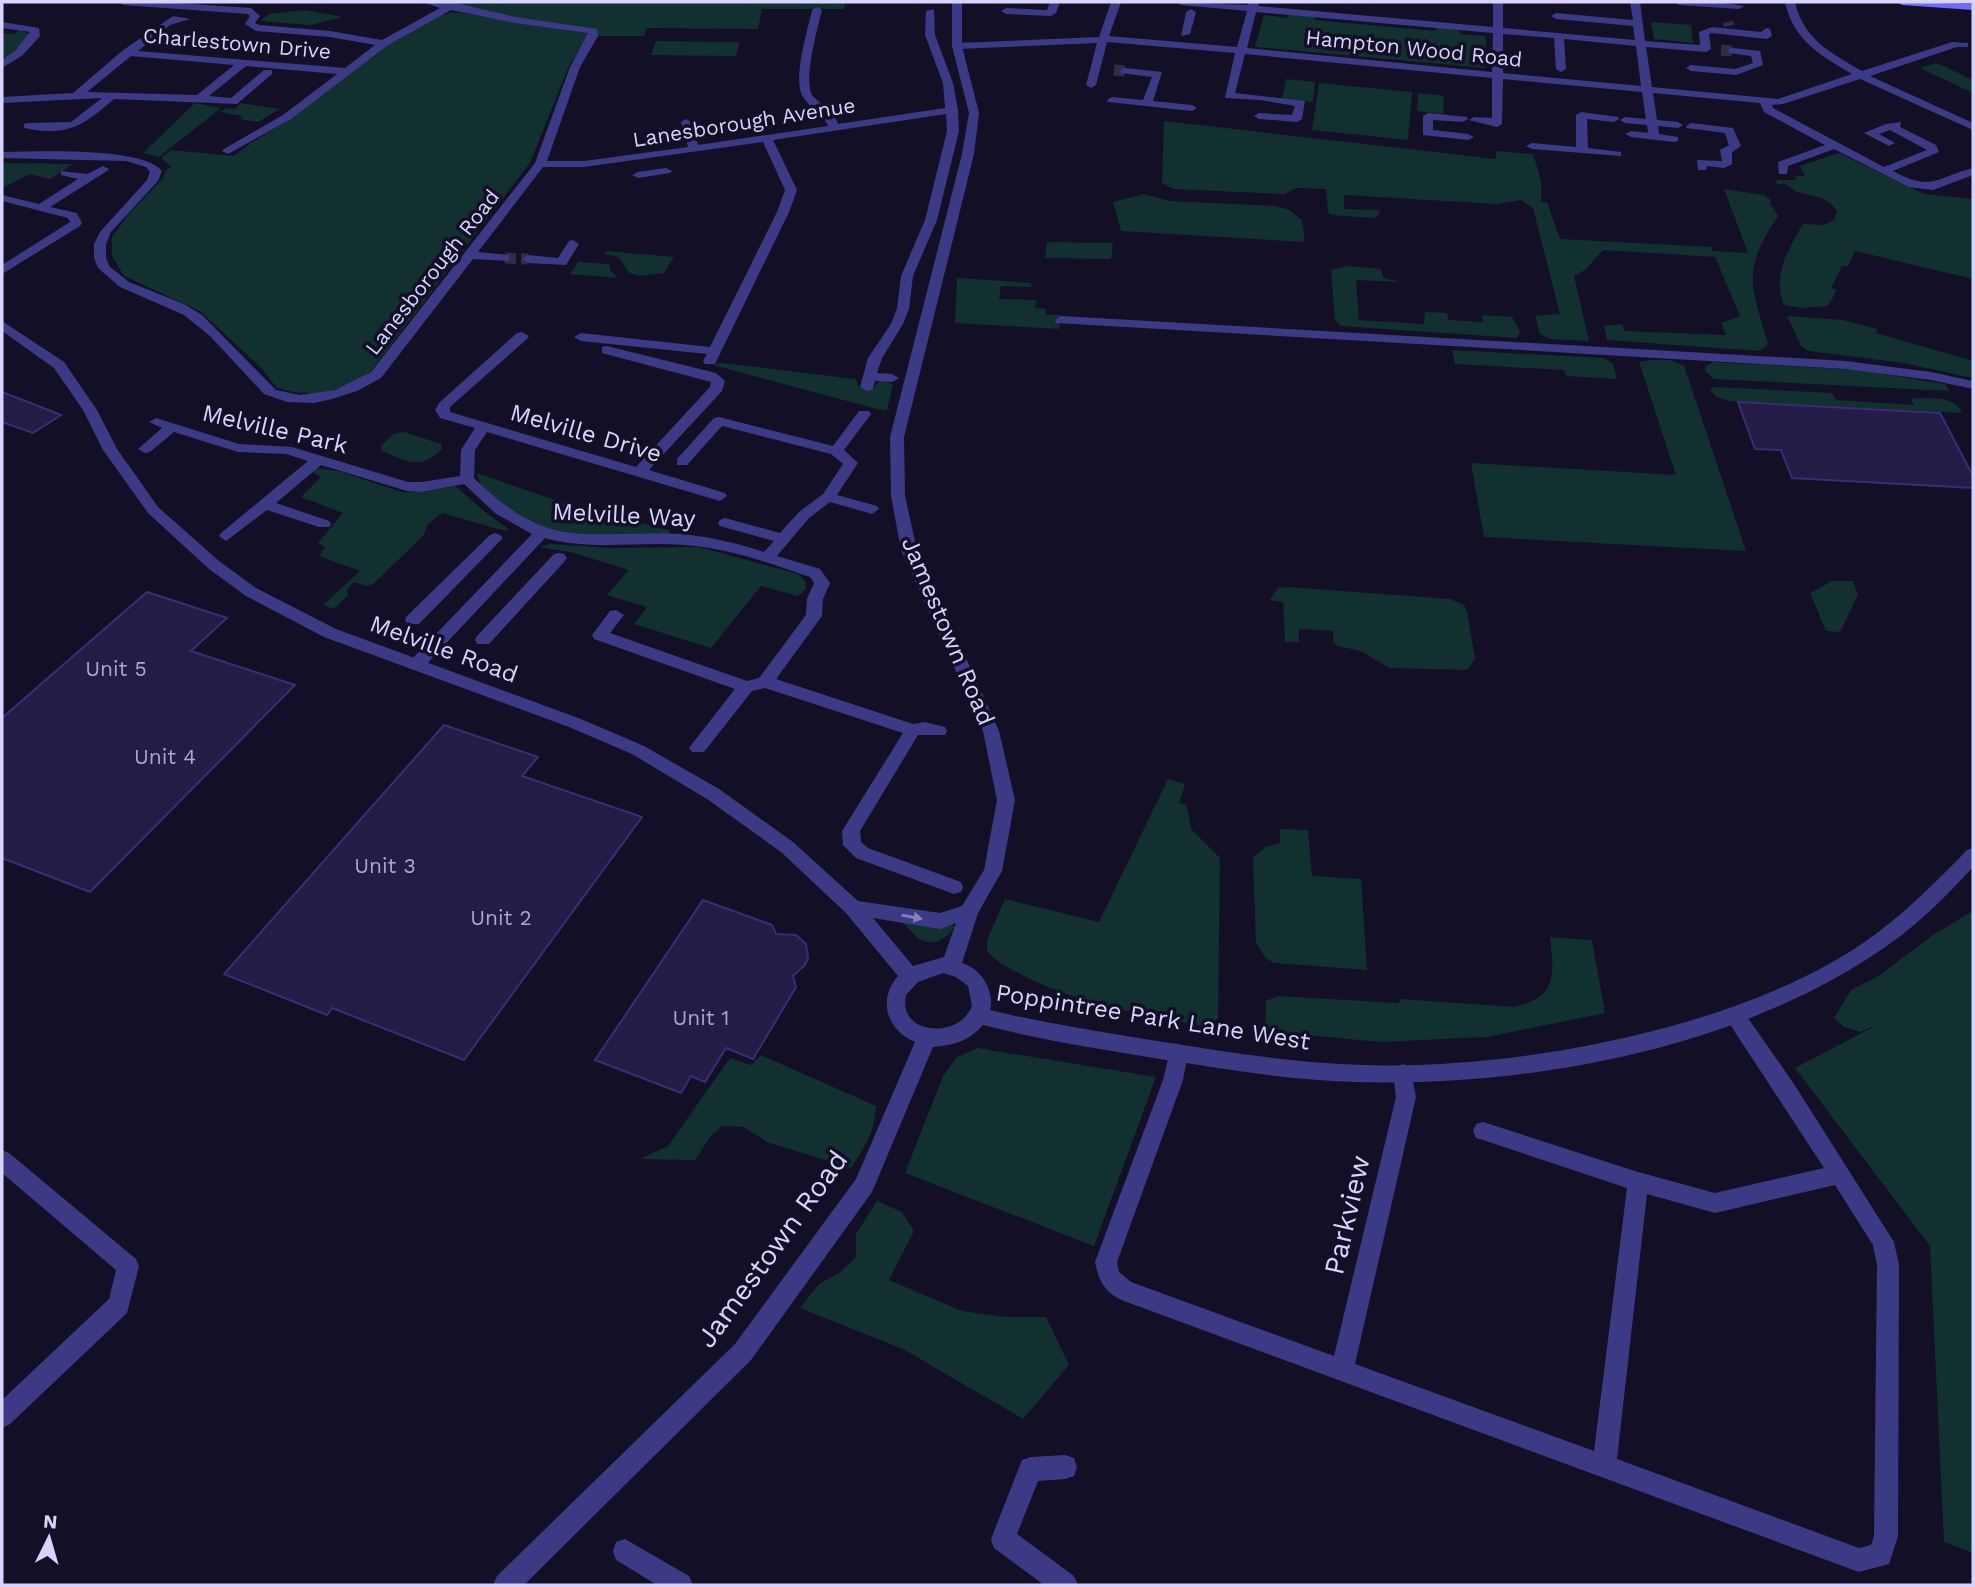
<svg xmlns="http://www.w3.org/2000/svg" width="1975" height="1587" font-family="'Work Sans',sans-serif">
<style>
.green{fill:#12302f}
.building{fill:#241b47;stroke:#3b2d73;stroke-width:2}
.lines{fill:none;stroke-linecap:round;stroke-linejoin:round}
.minor-tunnel{stroke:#312d47;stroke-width:11;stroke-dasharray:11 5;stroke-linecap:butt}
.minor{fill:#3d3a85;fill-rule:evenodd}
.tertiary{fill:#3d3a85;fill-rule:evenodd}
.secondary{fill:#6f6bff;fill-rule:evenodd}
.oneway{fill:#837fbc}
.labels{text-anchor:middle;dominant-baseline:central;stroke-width:7;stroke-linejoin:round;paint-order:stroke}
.far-street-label{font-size:21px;fill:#d9d4ff;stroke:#130f26}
.number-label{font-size:21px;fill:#aca6d1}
.street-label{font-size:24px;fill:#d9d4ff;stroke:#130f26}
.near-street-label{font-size:28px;fill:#d9d4ff;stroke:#130f26}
</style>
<rect width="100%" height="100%" fill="#130f26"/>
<path class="green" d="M458,2H845L844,9H762L758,29L647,28L644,36H593V31L450,7Z
M304,10L343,17L310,25L260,21L269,14Z
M454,12L586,32L588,35L569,66L530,163L371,371L348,386L317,394L293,392L277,388L261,368L200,311L124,276L112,256V237L128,215L163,178L165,171L171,167L161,158L171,150L234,156C251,142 269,132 287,120C327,91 409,20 454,12Z
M1289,13L1315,15V20L1435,31L1436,27L1459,29L1460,34L1486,36V68L1255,47L1264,15L1287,18Z
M1651,22L1691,25L1693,43L1654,39Z
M20,30L29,34L15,53L7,58L2,57V33L14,34Z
M656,41L740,42L734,62L735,56L651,55Z
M1937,63L1973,80V93L1920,68Z
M1286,79L1315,82L1313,102L1282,99Z
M1319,83L1412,92L1408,140L1312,130Z
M1418,93L1444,96L1443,114L1417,111Z
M195,103L221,108L159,157L143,153Z
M241,103L280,109L258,122L240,119L243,116L220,112L226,108L234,109Z
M1164,121L1496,159V151L1533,154L1541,180V202H1547L1560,239L1711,247L1713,251L1748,253L1724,189L1764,195L1771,200L1770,204L1778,216C1741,272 1751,283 1768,344L1760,351L1607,340L1604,326L1622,324L1625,331L1726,335L1721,323L1740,316L1715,257L1603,250L1585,270L1574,276L1589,341L1550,339L1540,334L1535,316L1560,314L1533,208L1521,200L1497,204L1344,195V209L1380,210L1378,216L1372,218L1331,215L1328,212L1326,189L1297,188L1284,194L1173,189L1162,183Z
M1839,153L1924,194L1973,199V279L1855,251L1848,266H1842L1831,288L1837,290L1828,306L1801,308L1784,305C1772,275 1788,250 1803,224L1824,225L1834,220L1837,212C1830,196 1811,196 1797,192C1793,190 1790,187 1784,183L1777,185L1776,180H1796L1795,176H1805L1800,166Z
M2,163L73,164L50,179L30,174L2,188Z
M1144,194L1170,201L1276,206L1289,210L1302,220L1305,242L1121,231L1113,202Z
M1047,242L1113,243L1111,259L1045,258Z
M606,251L674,257L664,273L639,276L629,273L619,257L604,254Z
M578,262L609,264L610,270L618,278L570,274Z
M1347,266L1381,269L1383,278L1401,282L1356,280L1359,320L1424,324L1425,312L1447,313L1449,320L1483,322L1482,315L1512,317L1520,331L1517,338L1341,326L1335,320L1331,270Z
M957,278L1031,283L1032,287L1001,286L999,299L1036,300L1035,308L1046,309V315H1061L1059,329L955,323Z
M1787,316L1843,320L1877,329L1876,333L1973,361V378L1903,363L1809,351L1801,346Z
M1452,350L1604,358L1613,364L1617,379L1566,376L1564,370L1455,364Z
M1651,360H1671L1684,366L1746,551L1484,537L1471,463L1676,475L1639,362Z
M1713,362L1858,370L1945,384L1949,391L1714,379L1705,371L1706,366Z
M721,363L856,379L859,387L872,388L880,381L893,384L887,410H881L713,365Z
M1714,387L1832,393L1836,400L1914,405L1911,398C1929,399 1952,395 1962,411L1960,413L1730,401L1717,397L1710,390Z
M404,432L441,444L442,449C417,472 410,461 381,451V446L393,434Z
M315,468L338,471L402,492H425L455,486C473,501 488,516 509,529L505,531L442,513L428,524L423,536L373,584L366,586L354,582L347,590L348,595L334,609L323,605L360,571L319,556L325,547L318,543L343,513L301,497L321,477L311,471Z
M477,473L572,506L669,530L671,537C611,535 536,543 491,496C483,488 479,484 477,473Z
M551,544L609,548L699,547L798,574L805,581L806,589L798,596L761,586L711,648L634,624L647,607L607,595L629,570L570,552L539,547Z
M1832,581H1853L1858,595L1840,632L1826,631L1810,593Z
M1289,587L1450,599L1464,605L1467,611L1475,659L1467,670L1389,668L1361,651L1337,646L1333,641V631L1299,629V642H1285L1283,602L1270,600L1278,588Z
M1168,779L1185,784L1179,803L1187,805L1191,829L1220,858L1218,1018L1208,1027C1142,1014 1083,1006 1022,975C1009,968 996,962 987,951V940L1005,899L1099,922Z
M1280,829L1308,830L1312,876L1361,879L1367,970L1274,963L1266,958L1256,943L1253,858L1265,847L1280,843Z
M1973,911V1553L1944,1542L1930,1246L1795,1068L1879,1024L1860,1032L1844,1027L1834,1018L1851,990L1877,977L1933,935Z
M901,919L951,924L955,927C935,953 917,943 901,919Z
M1550,937L1592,940L1605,1013L1487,1037L1380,1042L1265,1031L1266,1001L1278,996L1398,1003L1401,999L1515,1007C1558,996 1554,975 1550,937Z
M977,1048L1156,1077L1094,1246L905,1173L943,1076L956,1058Z
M761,1055L876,1106C875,1131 865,1147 851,1168L767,1142L744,1127L722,1126L710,1137L695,1160L640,1159L668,1146L730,1058L751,1065Z
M877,1201L902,1212L914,1231L889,1280L962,1311L1006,1317H1046L1069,1365L1023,1419L903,1349L800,1308L819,1284L839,1273L856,1257V1234Z"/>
<path class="building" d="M2,392L23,400L61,415L33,433L2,422Z
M1738,402L1940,413L1973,476V488L1792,478L1781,450L1755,449Z
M147,592L227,618L191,651L295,685L90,892L2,858V718Z
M444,725L538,757L522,776L642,817L464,1060L332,1008L327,1015L224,974Z
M703,900L772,925L776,934L796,935L806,944L808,958L805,965L793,976L796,987L753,1059L726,1048L705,1082L691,1076L681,1093L595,1060Z"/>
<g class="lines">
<path class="minor-tunnel" d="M1728,22L1729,26
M1721,50L1733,51
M1114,70L1125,71
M505,258L528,259"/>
<path class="minor" d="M118,2H161L251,8L260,16L255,23L259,25L330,31L382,40L440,8L422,2H452L515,17L597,29L598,36L580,67L547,161H584L688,147L681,122L686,119L691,122L698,145L828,126C821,109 811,110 803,97C792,80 808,29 812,10L817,7L822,10C818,27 802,83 813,96C825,109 830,104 838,124L945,108L943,83L925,35L926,11L934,9L935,35L953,83L958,110L959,131L937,220L913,276L909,309L903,324L882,358L877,373L892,374L899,378L892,382L875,381L872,390L867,391L860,387L868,358L891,324L897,309L901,276L925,220L947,131L946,114L773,140L797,190L789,212L715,364H705L703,361L707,354L581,341L574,337L581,333L710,347L777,212L785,190L763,142L584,167H543L478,252L509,255V261L473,259L381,378L357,391L332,399L314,403L287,402L264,394L210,336L184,315L120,287L98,268L94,258V244L100,232L147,180L150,172L146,167L126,161L2,158V152C36,152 141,146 162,171L158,181L111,232L106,244V258L110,267L129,282L184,304L202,315L276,390L300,395L335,390L371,372L535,163L570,67L588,33L515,23L451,10L388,45L291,119L228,154L222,151L224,149L283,115L337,74L246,66L209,96L231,98L264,70H272V74L237,104L114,99C83,126 67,137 24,128V124L28,123L71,122L102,98L2,103V97L73,93L122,51L173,16L190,19L170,25L138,51L345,68L375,45L330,37L256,31L245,24L250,16L248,14L123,5ZM131,56L234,65L197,95L87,92Z
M1050,2H1060L1056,13L1051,16L1006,14L1001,11L1006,8L1047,10Z
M1111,2H1121L1109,36L1237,47L1247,11L1181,5L1176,2L1248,5L1249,2H1259L1258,6L1493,27V2H1503V28L1635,40L1633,26L1556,19L1551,16L1556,13L1633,20L1630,2H1640L1645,41L1700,45L1699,32L1712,27L1761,32L1766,28L1770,29L1772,36L1767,39L1712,33L1709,34L1711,49L1706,52L1646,47L1652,87L1778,99L1852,74C1821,56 1793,40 1785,2H1795C1803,39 1831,53 1862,71L1952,42L1968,43V47H1957L1870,76L1973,123V130L1860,79L1783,104L1772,105L1773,108L1884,167L1927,150L1890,130L1879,134L1895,143L1889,146L1864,133L1886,124L1901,122L1900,127L1936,145L1939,152L1893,171C1932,192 1935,178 1973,168V175L1933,190L1909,187L1834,149L1788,166L1787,174H1779L1778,162L1825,145L1764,112L1760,103L1653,93L1657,120L1678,122L1683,125L1678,128L1658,126L1659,134L1678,137V141L1674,142L1631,137L1625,134L1631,131L1648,133L1647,125L1625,123L1620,120L1625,117L1646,119L1642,92L1503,79L1502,124L1497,127L1469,120L1474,117L1492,118V78L1245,54L1235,93L1305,101L1302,119L1297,122L1259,119L1254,116L1259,113L1292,115L1295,106L1260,100L1225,98L1235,53L1107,42L1096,85L1091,88L1086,85L1097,43L957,49L952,46L957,43L1099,37ZM1256,12L1493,33L1492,72L1247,48ZM1503,34L1554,38L1556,69L1561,72L1566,69L1564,39L1636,46L1641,86L1503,73Z
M1674,2H1719L1744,6L1739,9L1679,5Z
M1191,9L1196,12L1190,34L1181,36L1186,12Z
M2,22L39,28L40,36L23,55L2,68V60L15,51L30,32L2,28Z
M1733,48L1760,51L1763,65L1736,75L1691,71L1686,68L1691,65L1735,69L1753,63L1751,56L1729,53V49Z
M1125,68L1162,72L1153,101L1192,105L1197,108L1192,111L1108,102L1107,100L1112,97L1143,100L1152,77L1121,73L1120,71Z
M1581,112L1618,117L1619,119L1614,122L1587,119L1588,148L1621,152V156L1532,149L1526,146L1532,143L1576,147V115Z
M1428,113L1467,117L1468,119L1463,122L1433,120V130L1468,134L1474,137L1468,140L1423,135V116Z
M1691,123L1733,128L1741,146L1732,152V164L1724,168L1707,166L1706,170H1698L1697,160L1722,161L1720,150L1729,145L1725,133L1687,128L1686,126Z
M103,166L109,169L107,171L50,207L77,213L82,223L80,226L2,274V265L70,222L68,218L2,201V195L39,204L78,179L61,175V171L87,174Z
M666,168L672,171L670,173L638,178L632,175L638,172Z
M573,240L579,244L566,265L528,263L522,259L528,255L558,258L569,241Z
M1061,316L1846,361L1931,372L1973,381V389L1931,380L1846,369L1056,323L1055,320Z
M522,332L529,336L527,339L450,407V412L636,467L710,387L711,382L602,353V347L607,346L716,373L725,381L722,391L649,470L725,493L727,496L720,501L487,432L475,450L474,478C550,553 585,530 679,534C708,536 737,543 764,552L774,541L720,526L718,523L720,520L725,518L780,533L799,512L823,494L843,464L831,454L722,426L687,465H677V459L714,418L719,417L833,446L859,411H869L871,414L844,450L858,463L837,495L877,506L879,509L872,514L830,502L809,518L777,556L820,569L830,583L823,599L822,616L776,679L913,724L925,722L945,727L947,731L945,735H918L860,831L861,842L868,848L961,882L963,887L961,892L954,894L856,858L843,845L842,831L903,733L765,688L752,691L704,752H692L689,748L692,744L735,689L594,639L592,635L610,611L616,610L624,615L610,633L747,681L759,678L806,615L807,599L814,583L810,577C769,563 728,548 685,545C638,541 591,551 545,538L422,669H410L408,665L410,661L532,534L495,513L464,484L422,492L407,491L321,465L276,503L329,521L331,524L329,527H319L267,510L226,541L219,536L221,533L308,461L286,454L238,452L174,432L150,452L145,453L138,449L162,428L149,422L156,418L239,444L292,447L408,482H422L460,476L461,450L475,428L440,418L435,410L440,402L517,333Z
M495,533L500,535L503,538L500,541L419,624H407L405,620L407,616L490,535Z
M559,553L564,554L567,558L564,562L489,644H477L475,640L477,636L554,554Z
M1736,1009L1743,1011L1794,1084L1894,1242L1899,1265L1898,1536L1889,1564L1859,1572L1124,1301C1105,1293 1099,1282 1095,1262L1163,1080L1171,1047L1178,1044L1185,1047L1188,1053L1183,1080L1117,1262L1119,1272L1131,1282L1334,1356L1396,1097L1393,1073L1396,1067L1403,1064L1410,1067L1416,1097L1355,1364L1594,1451L1627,1188L1483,1140L1476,1138L1473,1131L1476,1124L1483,1122L1638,1172L1715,1193L1824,1168L1729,1023L1726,1017L1729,1011ZM1835,1185L1873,1245L1877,1265L1874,1536L1871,1545L1859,1548L1617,1459L1647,1194L1715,1213Z
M2,1150L9,1153L136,1259L139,1266L127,1313L10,1424L2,1428V1400L109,1299L116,1270L2,1173Z
M1065,1455L1074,1458L1077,1467L1074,1476L1065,1479L1038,1481L1017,1534L1074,1576L1078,1585H1044L994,1548L991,1539L1022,1460L1031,1457Z
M625,1539L689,1576L693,1585H657L616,1560L613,1551L616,1542Z"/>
<path class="tertiary" d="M952,2H962V46L979,113L974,154L904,437L905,496L917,550L999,731L1015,800L1002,871L978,913L962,963C981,969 995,990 990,1010C1043,1023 1097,1031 1151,1040C1209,1049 1267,1059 1325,1063C1444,1072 1571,1055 1686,1022C1753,1002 1821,975 1877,933C1910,908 1938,880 1967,850L1973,848V867C1947,895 1920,923 1888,945C1741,1049 1531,1087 1354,1082C1289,1080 1224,1069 1160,1059C1101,1049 1041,1040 983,1025C969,1041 954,1045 933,1047L872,1192L751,1360L524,1585H493L497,1576L735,1344L856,1179L915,1042C887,1030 877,1000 898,976L846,913L781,852L707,799L632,754L569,727L324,637L246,596L209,569L148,513L103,450L83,410L54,368L2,331V321L64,362L97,410L117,449L158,507L219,561L256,588L336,629L581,719L644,746L719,789L793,842L858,901L940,913L962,906L984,870L997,800L983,731L901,550L891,496L890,437L962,154L969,113L952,46ZM873,918L940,929L956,923L944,957L913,966ZM943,973L956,977L968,986L972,1006C959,1040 897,1035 906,995L918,982Z"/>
<path class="secondary" d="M1897,2L1973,4V10L1902,5Z"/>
</g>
<defs><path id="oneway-solid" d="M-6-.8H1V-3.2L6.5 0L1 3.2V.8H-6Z" transform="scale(1.75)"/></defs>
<use class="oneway" href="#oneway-solid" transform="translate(912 917) rotate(10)"/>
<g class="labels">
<g class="far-street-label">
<text transform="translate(237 43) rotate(5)">Charlestown Drive</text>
<text transform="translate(1414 48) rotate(6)">Hampton Wood Road</text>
<text transform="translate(744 122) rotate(-9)">Lanesborough Avenue</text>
<text transform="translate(432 272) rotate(-52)">Lanesborough Road</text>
</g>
<g class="number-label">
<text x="116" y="668">Unit 5</text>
<text x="165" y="756">Unit 4</text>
<text x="385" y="865">Unit 3</text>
<text x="501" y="917">Unit 2</text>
<text x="701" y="1017">Unit 1</text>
</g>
<g class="street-label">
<text transform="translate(275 429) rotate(13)">Melville Park</text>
<text transform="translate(586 433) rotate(16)">Melville Drive</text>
<text transform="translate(624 515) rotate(3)">Melville Way</text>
<text transform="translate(948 631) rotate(67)">Jamestown Road</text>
<text transform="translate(444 649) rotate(20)">Melville Road</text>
<text transform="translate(1153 1017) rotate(9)">Poppintree Park Lane West</text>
</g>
<g class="near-street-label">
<text transform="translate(1347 1215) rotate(-77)">Parkview</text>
<text transform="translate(772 1249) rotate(-54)">Jamestown Road</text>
</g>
</g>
<rect width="1975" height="1587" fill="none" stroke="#d9d4ff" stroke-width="7"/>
<g transform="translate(49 1538) rotate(5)" stroke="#130f26" stroke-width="5" paint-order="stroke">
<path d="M0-5L12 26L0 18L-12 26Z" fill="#d9d4ff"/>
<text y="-10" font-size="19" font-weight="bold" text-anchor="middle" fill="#d9d4ff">N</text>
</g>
</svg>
